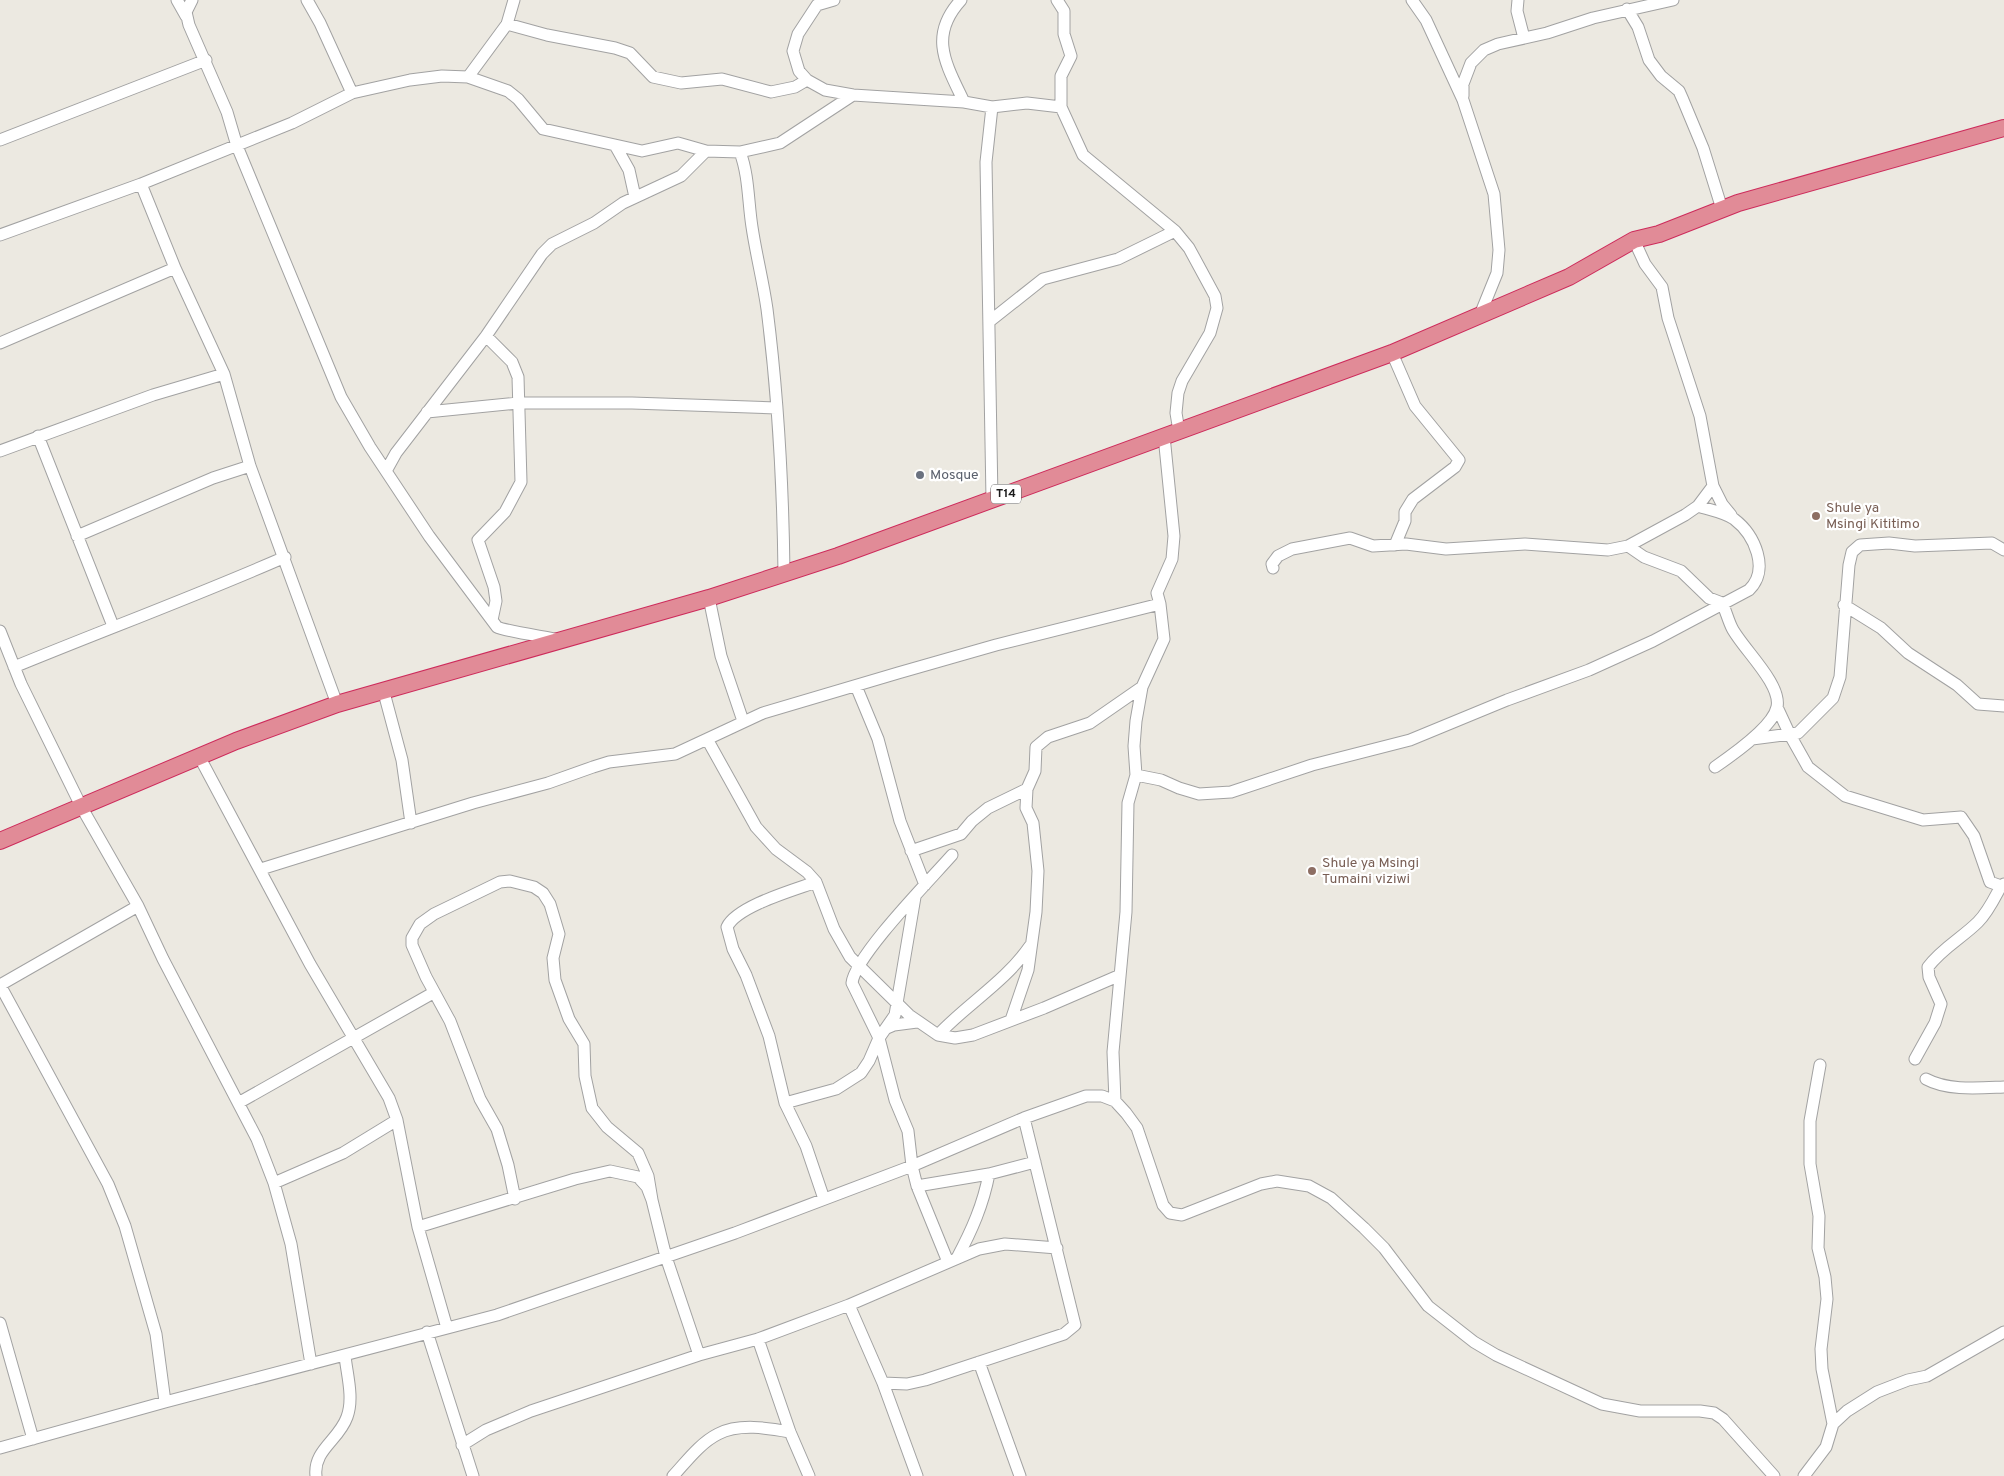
<svg xmlns="http://www.w3.org/2000/svg" width="2004" height="1476" font-family="Overpass,sans-serif">
<style>
.lines{fill:none;stroke-linecap:round;stroke-linejoin:round}
.minor-casing{stroke:#a2a2a2;stroke-width:13}
.highway-casing{stroke:#cd2b5b;stroke-width:18}
.minor{stroke:#fff;stroke-width:11}
.highway{stroke:#e18b97;stroke-width:16}
.worship-dot{fill:#6b7280;stroke:#fff;stroke-width:2}
.education-dot{fill:#8d6e63;stroke:#fff;stroke-width:2}
.labels{text-anchor:middle;dominant-baseline:central;stroke-width:4.5;stroke-linejoin:round;paint-order:stroke}
.shield{fill:#fff;stroke:#5f5f5f;stroke-width:1}
.shield-label{font-size:12px;font-weight:bold;fill:#1b1b1b}
.worship-label{font-size:14px;fill:#5b616d;stroke:#fff;text-anchor:start}
.education-label{font-size:14px;fill:#785e54;stroke:#fff;text-anchor:start}
</style>
<rect width="100%" height="100%" fill="#ece9e1"/>
<g class="lines">
<g class="minor-casing">
<path id="minor" d="M177,0L186,16
M192,0L186,12L189,25L227,112L237,146L341,397L370,447L429,536L497,627C504,631 547,637 560,640
M307,0L320,23L352,93
M834,0L817,5L798,34L793,51L799,71L807,80L825,90L853,95L964,102L992,107L1027,103L1061,107L1083,155L1175,231L1189,248L1215,296L1217,308L1210,333L1182,381L1178,393L1176,413L1179,431
M961,0C928,36 946,64 964,102
M1057,0L1064,11V34L1071,56L1061,76V107
M1412,0L1426,20L1463,100L1494,194L1499,250L1497,273L1480,315
M1518,0L1517,11L1524,38
M1627,9L1638,27L1649,60L1661,76L1679,91L1683,100L1703,148L1722,209
M507,24L547,35L615,48L630,53L653,77L681,83L722,79L771,92L795,87L807,80
M468,77L507,24L514,0
M1463,96V84L1471,63L1484,50L1498,44L1547,33L1593,18L1673,0
M0,140L206,60
M615,145L629,170L635,197
M740,152C749,176 748,202 752,227C756,254 763,281 767,309C778,396 783,486 784,573
M141,184L175,268L224,374L250,466L337,704
M0,235L141,184L292,123L352,93L410,80L442,76L468,77L508,91L518,99L543,129L642,151L678,143L706,151L740,152L780,143L853,95
M990,321L1043,279L1118,259L1175,231
M486,336L512,362L518,377L521,482L505,512L478,540L494,587L496,601L492,620
M0,343L175,268
M1392,353L1415,406L1459,460L1455,467L1413,499L1405,512V521L1395,545
M427,412L518,403H632L776,408
M38,436L113,626
M0,451L153,395L224,374
M386,471L396,453L486,336L542,254L552,244L594,223L623,203L681,176L706,151
M1713,486L1722,504L1731,515
M992,499L986,162L992,107
M77,536L213,478L250,466
M1628,546L1644,557L1681,571L1709,598L1722,603C1726,611 1728,620 1732,628C1742,648 1782,684 1777,707C1773,727 1731,756 1715,767
M1273,568L1272,564L1278,556L1292,549L1350,538L1373,546L1406,544L1446,549L1525,544L1608,550L1628,546L1685,515L1698,506L1713,486L1700,416L1668,318L1662,287L1645,264L1634,240
M709,598L721,656L743,721
M1844,605L1881,628L1908,653L1957,685L1978,704L2004,706
M0,631L21,684L82,808L138,906L163,959L257,1139L274,1183L291,1244L311,1364
M14,667C104,630 196,596 285,557
M856,686L878,739L900,821L925,885
M383,689L402,760L411,823
M1777,707L1790,735L1808,767L1845,796L1923,820L1961,817L1974,836L1990,882L2001,886
M707,739L756,827L776,849L807,872L816,882L834,929L850,957L909,1015L938,1035L955,1038L973,1035L1044,1008L1118,976
M1752,739L1798,733L1833,698L1840,677L1849,565L1852,552L1860,545L1889,543L1915,546L1992,543L2004,550
M200,758L310,964L389,1098L397,1120L418,1227L447,1328
M1136,775L1161,780L1179,788L1199,794L1231,792L1312,765L1410,740L1507,700L1589,670L1653,641L1749,590C1770,570 1755,535 1734,519C1724,512 1710,510 1698,506
M911,851L961,834L972,821L988,808L1027,789L1035,771L1036,747L1048,737L1090,723L1142,687
M261,869L473,803L548,783L593,767L609,762L675,754L763,713L898,673L996,645L1160,604
M816,882C794,890 737,906 727,927L733,949L746,975L769,1036L785,1103L806,1146L824,1199
M0,985L108,1184L125,1226L156,1334L165,1402
M0,985L138,906
M1011,1020L1028,970L1036,912L1038,871L1033,823L1026,808L1027,789
M887,1028L894,1025L917,1022
M938,1035C967,1004 1005,982 1030,946
M1915,1059L1935,1023L1941,1004L1929,977L1928,967C1942,948 1962,938 1978,922C1988,912 1994,899 2001,886L2004,884
M1926,1079C1948,1091 1979,1088 2004,1087
M1115,1101L1113,1052L1126,912L1128,803L1136,775L1134,746L1136,721L1142,687L1164,639L1160,604L1157,593L1172,559L1174,536L1164,436
M240,1102L433,993
M785,1103L836,1089L861,1073L869,1061L879,1038L895,1015L915,897
M274,1183L343,1153L397,1120
M917,1186L989,1174L1035,1162
M515,1199L508,1165L497,1129L480,1099L450,1021L426,977L412,945V938L420,924L434,914L500,882L510,881L534,887L543,893L550,904L559,934L553,958L555,980L569,1019L584,1044L585,1076L592,1108L607,1127L638,1153L648,1176L652,1200
M418,1227L575,1179L610,1171L638,1177L647,1187L652,1200L666,1257L699,1355
M957,1258C972,1230 983,1205 989,1174
M948,1262L917,1186L912,1166L908,1131L895,1100L879,1038L852,983C855,956 931,879 952,855
M849,1305L883,1383L917,1476
M0,1323L33,1439
M427,1332L473,1476
M758,1339L790,1432L809,1476
M979,1362L1020,1476
M883,1383L907,1384L925,1380L1064,1334L1075,1325L1024,1118
M1833,1424L1847,1411L1877,1392L1908,1380L1927,1376L2004,1332
M462,1445L486,1430L531,1411L699,1355L758,1339L849,1305L979,1249L1005,1244L1057,1248
M0,1448L165,1402L497,1315L735,1233L912,1166L1024,1118L1086,1096H1102L1115,1101L1126,1113L1137,1128L1163,1205L1170,1213L1182,1215L1261,1184L1277,1181L1309,1186L1331,1198L1364,1228L1384,1248L1428,1306L1474,1342L1496,1355L1602,1404L1640,1411H1700L1714,1413L1723,1419L1774,1476
M316,1476C313,1450 339,1440 347,1417C354,1398 347,1375 345,1356
M673,1476C686,1462 700,1443 718,1434C739,1423 768,1428 790,1432
M1804,1476L1826,1447L1833,1424L1822,1369L1821,1349L1827,1299L1825,1277L1818,1248L1819,1216L1810,1164V1121L1820,1065"/>
</g>
<g class="highway-casing">
<path id="highway" d="M0,841L236,741L337,704L709,598L838,556L1392,353L1569,277L1634,240L1659,234L1738,203L2004,128"/>
</g>
<use href="#minor" class="minor"/>
<use href="#highway" class="highway"/>
</g>
<circle class="worship-dot" cx="920" cy="475" r="5"/>
<g class="education-dot">
<circle cx="1816" cy="516" r="5"/>
<circle cx="1312" cy="871" r="5"/>
</g>
<g class="labels">
<rect class="shield" x="991" y="484.5" width="30" height="19" rx="4"/>
<g class="shield-label">
<text x="1006" y="494">T14</text>
</g>
<g class="worship-label">
<text x="930" y="475">Mosque</text>
</g>
<g class="education-label">
<text x="1826" y="508">Shule ya<tspan x="1826" dy="16">Msingi Kititimo</tspan></text>
<text x="1322" y="863">Shule ya Msingi<tspan x="1322" dy="16">Tumaini viziwi</tspan></text>
</g>
</g>
</svg>
